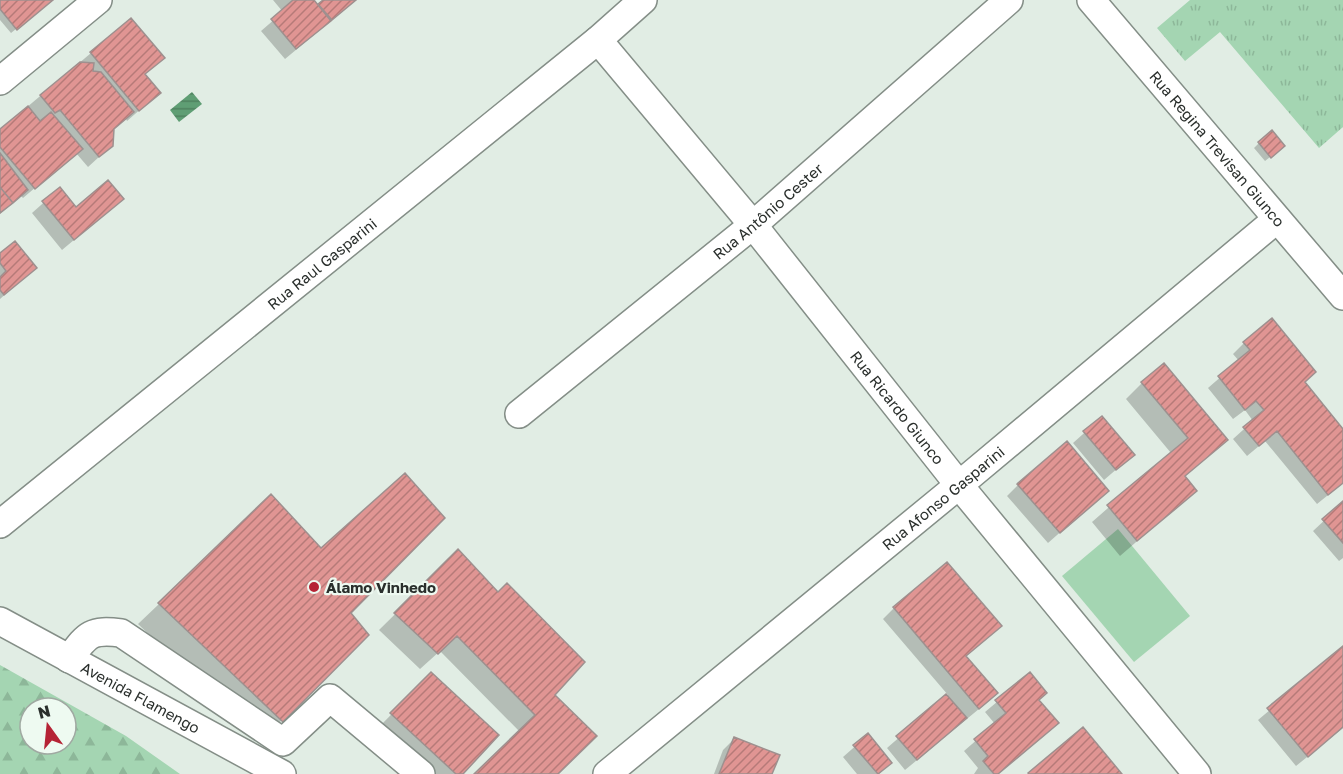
<svg xmlns="http://www.w3.org/2000/svg" width="1343" height="774" font-family="'Golos Text',sans-serif">
<style>
.grass{fill:url(#grass-tufts)}
.forest{fill:url(#forest-firs);fill-rule:evenodd}
.garden{fill:#a4d5b2}
.water{fill:url(#water-rules)}
.shadow{fill:#0003}
.building{fill:url(#building-hatch);stroke:#9e908f;stroke-width:1.5}
.lines{fill:none;stroke-linecap:round;stroke-linejoin:round}
.minor-casing{stroke:#848e87;stroke-width:30}
.minor{stroke:#fff;stroke-width:27}
.poi-dot{fill:#b52335;stroke:#eefaf1;stroke-width:2}
.labels{text-anchor:middle;dominant-baseline:central;stroke-width:4.5;stroke-linejoin:round;paint-order:stroke}
.street-label{font-size:15px;fill:#2a2f2c;stroke:#eefaf1}
.poi-label{font-size:15px;font-weight:bold;fill:#2a2f2c;stroke:#eefaf1;text-anchor:start}
</style>
<defs>
<pattern id="grass-tufts" width="24" height="20" patternUnits="userSpaceOnUse" patternTransform="scale(1.5)"><rect width="24" height="20" fill="#a4d5b2"/><path d="M3 7l-1-3M5 7V3M7 7l1-3M15 17l-1-3M17 17v-4M19 17l1-3" fill="none" stroke="#8db799"/></pattern>
<pattern id="forest-firs" width="22" height="20" patternUnits="userSpaceOnUse" patternTransform="scale(1.5)"><rect width="22" height="20" fill="#a4d5b2"/><path d="M5 1l3.5 6h-7zM16 11l3.5 6h-7z" fill="#8db799"/></pattern>
<pattern id="water-rules" width="6" height="5" patternUnits="userSpaceOnUse" patternTransform="scale(1.5)"><rect width="6" height="5" fill="#5f9e74"/><path d="M0 2.5h6" fill="none" stroke="#4f815f"/></pattern>
<pattern id="building-hatch" width="6" height="6" patternUnits="userSpaceOnUse" patternTransform="scale(1.5)"><rect width="6" height="6" fill="#e09593"/><path d="M-1 1l2-2M0 6l6-6M5 7l2-2" fill="none" stroke="#b67a78"/></pattern>
</defs>
<rect width="100%" height="100%" fill="#e1ede4"/>
<path class="grass" d="M1190,0H1343V127L1319,148L1220,32L1185,61L1157,28Z"/>
<path class="forest" d="M0,665L126,736L180,774H0ZM30,708H66V744H30Z"/>
<path class="garden" d="M1118,529L1190,616L1134,662L1062,576Z"/>
<path class="water" d="M192,92L202,104L179,122L170,110Z"/>
<path class="shadow" d="M0,0H52L11,33L0,20Z
M273,0H312L317,7L325,0H356L285,59L261,31L283,12Z
M91,53L163,58L144,75L159,93L127,121L126,119L112,130L111,146L88,167L76,153L23,198L21,196L0,214V130Z
M1259,143L1278,151L1265,161L1254,148Z
M59,189L76,209H111L62,250L32,213Z
M0,255L35,268L0,299Z
M1244,343L1304,383L1343,431V483L1317,504L1265,441L1247,456L1233,439L1253,421L1245,410L1233,419L1208,388L1239,361L1233,354Z
M1142,383L1226,440L1184,477L1195,491L1120,556L1092,522L1171,453L1126,399Z
M1101,418L1133,455L1104,480L1073,443Z
M1018,485L1107,491L1048,543L1007,496Z
M1343,503V558L1339,561L1313,531Z
M458,552L553,695L556,774H476L520,732L440,651L420,669L379,630Z
M159,604L349,613L367,635L261,741L138,624Z
M894,608L1000,626L965,657L985,704L905,770L887,748L948,695L883,619Z
M1343,648V728L1296,766L1258,720Z
M431,674L461,774H434L381,725Z
M1030,674L1046,734L998,774H974L978,768L964,751L995,724L985,712Z
M868,735L890,763L879,774H857L843,757Z
M734,739L770,774H714L723,750Z"/>
<path class="building" d="M0,0H53L17,30L0,9Z
M314,0L331,21L296,49L271,19L293,0Z
M323,0H356L332,20L318,4Z
M131,18L165,58L145,74L161,93L139,111L90,52Z
M80,62L94,63L93,71L101,72L134,112L114,129L113,146L99,157L60,110L55,113L40,95Z
M28,106L40,121L51,112L83,149L35,189L0,147V129Z
M1272,130L1285,146L1271,158L1258,142Z
M0,153L28,190L13,203L0,187Z
M108,180L124,199L74,240L42,201L60,187L76,207Z
M0,187L13,203L0,213Z
M15,241L37,268L4,295L0,290V277L6,271L0,263V253Z
M1272,318L1316,372L1305,382L1343,429V483L1328,495L1277,431L1259,446L1243,427L1264,410L1256,401L1245,410L1218,376L1250,350L1243,342Z
M1164,363L1228,440L1185,476L1197,491L1137,541L1107,505L1188,438L1141,382Z
M1102,416L1135,455L1116,470L1083,431Z
M1067,441L1109,491L1060,533L1017,484Z
M405,473L445,518L351,613L369,635L283,722L158,603L271,494L321,548Z
M1343,501V543L1322,519Z
M458,549L498,592L507,583L585,662L555,695L597,736L558,774H474L535,715L457,636L438,654L394,613Z
M947,562L1002,626L966,656L998,693L979,709L893,607Z
M1343,646V727L1308,757L1267,708Z
M431,672L499,735L463,774H456L390,713Z
M1030,672L1047,693L1039,700L1059,723L998,774H994L983,761L988,756L974,739L1006,713L995,700Z
M946,694L967,718L917,760L896,736Z
M1083,727L1122,774H1029L1028,773Z
M868,733L892,763L878,774L853,745Z
M734,737L780,755L772,774H719Z"/>
<g class="lines">
<g class="minor-casing">
<g id="minor">
<path id="s1" d="M1091,0L1343,296"/>
<path id="s2" d="M598,40L753,225L959,485L1197,774"/>
<path d="M0,81L98,0"/>
<path id="s3" d="M519,414L753,225L1009,0"/>
<path id="s4" d="M0,524L598,40L643,0"/>
<path id="s5" d="M0,621L282,774"/>
<path d="M69,659C87,635 90,629 121,633L283,742L330,698L421,774"/>
<path id="s6" d="M607,774L959,485L1277,219"/>
</g>
</g>
<use href="#minor" class="minor"/>
</g>
<circle class="poi-dot" cx="314" cy="587" r="6"/>
<g class="labels">
<g class="street-label">
<text stroke="none"><textPath href="#s1" startOffset="195">Rua Regina Trevisan Giunco</textPath></text>
<text stroke="none"><textPath href="#s3" startOffset="321">Rua Antônio Cester</textPath></text>
<text stroke="none"><textPath href="#s4" startOffset="414">Rua Raul Gasparini</textPath></text>
<text stroke="none"><textPath href="#s2" startOffset="474">Rua Ricardo Giunco</textPath></text>
<text stroke="none"><textPath href="#s6" startOffset="435">Rua Afonso Gasparini</textPath></text>
<text stroke="none"><textPath href="#s5" startOffset="160">Avenida Flamengo</textPath></text>
</g>
<g class="poi-label">
<text x="326" y="587">Álamo Vinhedo</text>
</g>
</g>
<g transform="translate(48 726) rotate(345)"><circle r="28" fill="#eefaf1" stroke="#a0a9a2" stroke-width="1.5"/>
<path d="M0-4.5L10 22L0 15L-10 22Z" fill="#b52335"/>
<text y="-9" font-size="16" font-weight="bold" text-anchor="middle" fill="#2a2f2c">N</text>
</g>
</svg>
